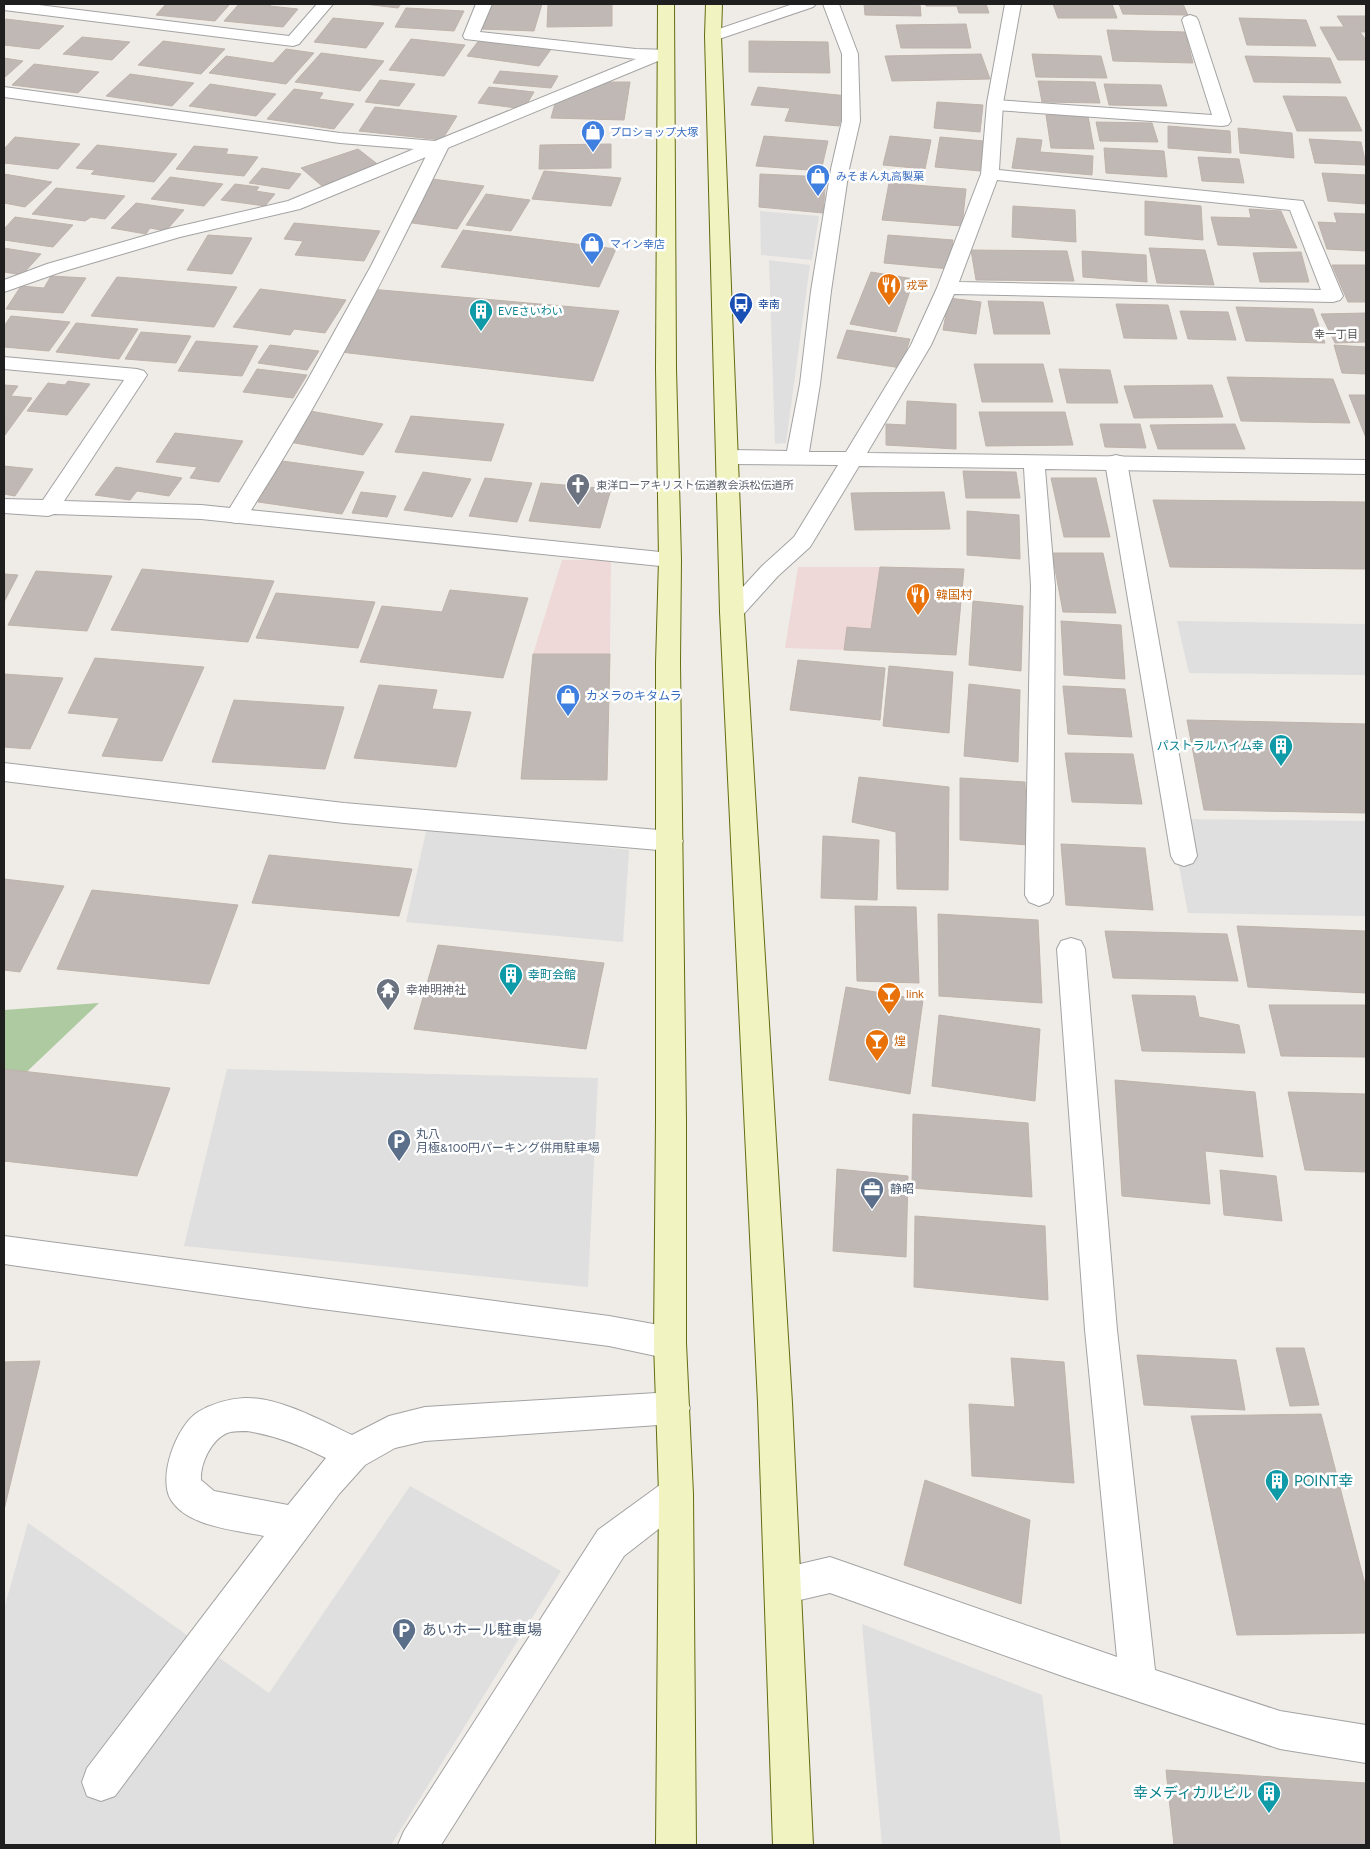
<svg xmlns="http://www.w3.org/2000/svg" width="1370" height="1849" font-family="Figtree,'Noto Sans JP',sans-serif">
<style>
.commercial{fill:#eed9d8}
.forest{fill:#adcaa0}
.parking{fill:#dfdfdf}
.building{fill:#bfb8b4;stroke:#bfb3ab}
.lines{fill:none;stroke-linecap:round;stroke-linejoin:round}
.lane-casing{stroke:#a3a3a3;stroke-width:2}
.street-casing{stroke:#a3a3a3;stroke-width:2}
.secondary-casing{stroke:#646c11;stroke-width:2}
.lane{fill:#fff;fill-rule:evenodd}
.street{fill:#fff;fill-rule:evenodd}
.secondary{fill:#f1f3c1;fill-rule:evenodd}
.labels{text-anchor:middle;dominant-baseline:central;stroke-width:5;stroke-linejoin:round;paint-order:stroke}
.far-shop-label{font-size:11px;fill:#366cbe;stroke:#fff;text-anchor:start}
.far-food-label{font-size:11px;fill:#c56008;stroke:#fff;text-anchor:start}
.far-transit-label{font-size:11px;fill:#164399;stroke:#fff;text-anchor:start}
.far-culture-label{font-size:11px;fill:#0d838f;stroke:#fff;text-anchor:start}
.far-neighbourhood-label{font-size:11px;fill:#525252;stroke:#fff}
.far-worship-label{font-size:11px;fill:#5b616d;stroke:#fff;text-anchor:start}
.food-label{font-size:12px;fill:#c56008;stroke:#fff;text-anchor:start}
.shop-label{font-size:12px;fill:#366cbe;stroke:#fff;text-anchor:start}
.culture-label{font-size:12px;fill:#0d838f;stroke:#fff;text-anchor:end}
.worship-label{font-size:12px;fill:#5b616d;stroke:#fff;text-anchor:start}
.service-label{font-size:12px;fill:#4e5e75;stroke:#fff;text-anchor:start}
.near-culture-label{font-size:15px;fill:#0d838f;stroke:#fff;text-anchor:start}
.near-service-label{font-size:15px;fill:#4e5e75;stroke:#fff;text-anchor:start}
</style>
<rect width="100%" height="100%" fill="#efece7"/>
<path class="commercial" d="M562,560H611L610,654H533Z
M798,567H880L871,629L847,627L844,650L785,648Z"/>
<path class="forest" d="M99,1003L16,1082L4,1083V1010Z"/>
<path class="parking" d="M760,211L819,216L812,260L761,255Z
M769,260L810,265L786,443L775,444Z
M1177,621L1366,624V675L1189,673Z
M1170,819L1366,821V916L1188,913Z
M427,827L629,850L623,942L406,922Z
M227,1069L598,1078L588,1287L184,1246Z
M410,1486L561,1571L391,1845H4V1609L28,1523L269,1693Z
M862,1624L1042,1695L1061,1845H882Z"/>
<path class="building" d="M166,4H230L215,21L156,15Z
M239,4H272L270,6L298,9L283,27L224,21Z
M364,4H401L398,8Z
M490,4H542L534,31L480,29Z
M548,4H612V26L547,27Z
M864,4H920L921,16L865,15Z
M925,4H986L989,13H959L957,6H926Z
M1053,4H1112L1117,18H1058Z
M1119,4H1183L1188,15L1123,14Z
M406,8L464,11L454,31L395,27Z
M1337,16H1366V32H1360L1366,40V60H1338L1320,27H1344Z
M333,18L384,23L366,48L314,42Z
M1239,18L1306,20L1316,46L1247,45Z
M6,19L64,26L39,49L4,45V21Z
M966,24L971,48H901L896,25Z
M1107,30L1185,32L1193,63L1113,61Z
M82,37L130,42L112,60L63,54Z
M411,39L465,45L444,76L389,70Z
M480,39L552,48L539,66L467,56Z
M163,41L225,49L201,74L138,65Z
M749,41L828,42L830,73L749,72Z
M286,49L314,53L286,84L209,73L226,56L273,63Z
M321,53L384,61L360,91L295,82Z
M981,54L990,79L892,81L885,56Z
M1032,54L1101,56L1107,78L1036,77Z
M1245,56L1330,58L1341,83L1254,82Z
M4,58L23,61L4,78Z
M34,64L99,72L78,93L12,85Z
M500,71L558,76L551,88L493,83Z
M130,74L194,83L172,106L106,96Z
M380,80L415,84L399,106L365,102Z
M1038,81L1095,82L1100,103L1042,102Z
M605,82H630L624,120L551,118L556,100Z
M210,84L276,94L256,116L189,106Z
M1104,84L1161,85L1167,106L1109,105Z
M489,87L534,92L524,109L478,103Z
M758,87L848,96L839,126L785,121L790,108L751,105Z
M294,89L323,93L319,99L354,104L334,129L267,119Z
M1283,96L1346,97L1362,131H1297Z
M937,102L983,105L980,132L934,128Z
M375,107L457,116L442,140L359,131Z
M1046,115L1088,116L1094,149L1051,148Z
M1096,122L1152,123L1158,142L1100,141Z
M1168,126L1230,131L1231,153L1168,148Z
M1238,128L1292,133L1294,158L1240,153Z
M764,136L828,141L821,171L756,166Z
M890,136L931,140L925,169L883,165Z
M15,137L80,144L58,169L4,163V149Z
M940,137L984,141L980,171L935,167Z
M1017,138L1042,140L1040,152L1093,156L1092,175L1012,168Z
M1309,139L1361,142L1366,165L1315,163Z
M611,144V168L539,169L540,145Z
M97,145L177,154L154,182L91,174L95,170L76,168Z
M194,146L228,149L226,154L258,157L244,176L176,169Z
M1104,148L1164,151L1167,177L1106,173Z
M358,149L380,166L322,186L301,168Z
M1198,157L1239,159L1244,183L1202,181Z
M262,168L301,174L289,189L249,183Z
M544,171L621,178L611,206L532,199Z
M1322,173L1366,175V204L1328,201Z
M4,174L52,182L25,207L4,203Z
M760,174L826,177L823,213L759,207Z
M170,177L223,184L204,206L151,199Z
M433,179L484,186L457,229L405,222Z
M889,183L966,189L962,226L882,220Z
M235,184L259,187L256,191L275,194L265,206L221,200Z
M56,188L125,196L105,219L91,217L85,221L32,214Z
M486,194L530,200L511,231L466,225Z
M1145,201L1201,206L1203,240L1145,235Z
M136,203L184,210L166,231L150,228L146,234L111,228Z
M1013,206L1075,210L1076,242L1012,237Z
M1249,209L1281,211L1297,248L1218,245L1211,217L1251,218Z
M1334,213L1366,214V251L1327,249L1318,222L1337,223Z
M15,217L73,225L53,247L4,240V229Z
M294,223L380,231L364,261L295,255L303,241L284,239Z
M463,230L616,249L599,287L441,267Z
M208,235L252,238L232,274L187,270Z
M888,235L953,240L950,269L884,263Z
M4,248L41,254L22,275L4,272Z
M1149,248L1205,250L1214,285L1157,283Z
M971,250L1067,251L1074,281L976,280Z
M1082,251L1146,255L1147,282L1083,277Z
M1301,252L1309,282H1260L1253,253Z
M1332,265H1366V302H1348Z
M871,272L914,279L896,332L850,324Z
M51,276L86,278L63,313L6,309L21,286L44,288Z
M117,277L237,287L214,327L91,316Z
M260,289L346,300L325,333L294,329L290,335L233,327Z
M370,289L619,311L593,381L340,352Z
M949,298L981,302L976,334L943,330Z
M988,301L1043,302L1050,334H994Z
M1116,304L1168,305L1177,339L1124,338Z
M1236,307L1313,309L1325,343L1246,341Z
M1180,311L1228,312L1236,340L1188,339Z
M1366,313V342L1335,343L1321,314Z
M11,316L70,322L49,351L4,347V326Z
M76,323L138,329L119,359L56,352Z
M847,330L910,339L901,368L837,358Z
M141,332L191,336L176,363L125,359Z
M196,341L258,346L242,376L178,371Z
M270,345L319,351L307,370L258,363Z
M1334,345L1366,347V374L1342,373Z
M974,364H1043L1053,402H982Z
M257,369L307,375L293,398L243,392Z
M1059,369L1110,370L1118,403H1067Z
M1227,377L1333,379L1350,423L1241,421Z
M68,381L90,384L67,415L27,411L48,383L65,385Z
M4,385L18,386L11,396L32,398L5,435Z
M1212,385L1223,417L1134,418L1124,386Z
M1349,395H1366V438Z
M907,401L956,404V449L886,445V424L906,425Z
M310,411L383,424L363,455L289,442Z
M979,412H1065L1073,445L986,446Z
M411,416L504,424L491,461L395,452Z
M1100,424H1140L1146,448L1105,447Z
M1235,424L1245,449H1158L1150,425Z
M175,433L243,441L219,482L190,478L197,467L156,462Z
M282,461L364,472L342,514L258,502Z
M4,466L33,469L15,496L4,494Z
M116,467L182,478L169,496L137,491L130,500L95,495Z
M963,471L1016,472L1020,498H966Z
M423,472L471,479L452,517L404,510Z
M485,478L532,483L517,522L469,516Z
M1051,478H1096L1110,537H1064Z
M541,483L611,489L600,528L529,521Z
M361,492L396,496L387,517L352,513Z
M944,492L950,529L855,530L851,493Z
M1153,500L1366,502V569L1170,567Z
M967,511L1019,515L1020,559L967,555Z
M1052,553H1103L1116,613L1063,612Z
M880,567L964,569L956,655L844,650L847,627L871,629Z
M142,569L274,581L248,642L111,630Z
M36,571L112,576L87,631L8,625Z
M4,574L18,575L4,602Z
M450,590L528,598L503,678L360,662L382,606L442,612Z
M276,593L375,602L358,648L256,638Z
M973,601L1023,606L1021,671L969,665Z
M1061,621L1121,625L1125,679L1064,675Z
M533,654H610L607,780L521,779Z
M95,658L204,667L162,761L102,756L119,718L68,713Z
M798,660L885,668L880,720L790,710Z
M889,666L953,672L949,733L883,726Z
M4,674L63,678L30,749L4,747Z
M969,684L1020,690L1018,762L964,756Z
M379,685L437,690L432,709L471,712L456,767L354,758Z
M1063,686L1125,689L1132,737L1068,734Z
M234,700L344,707L325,769L212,762Z
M1187,720L1366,724V813L1204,810Z
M1065,753L1133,754L1142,804L1072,802Z
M859,777L949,787L948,890L897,889L896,832L852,822Z
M960,778L1025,782L1028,845L960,840Z
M823,836L879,840L877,900L821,898Z
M1061,844L1145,848L1153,910L1066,905Z
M269,855L412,869L399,916L252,903Z
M4,879L64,886L20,972L4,970Z
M92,890L238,905L209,984L57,969Z
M855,906L916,907L919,983L857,981Z
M938,914L1038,920L1042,1003L939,996Z
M1237,926L1366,931V993L1248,987Z
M1105,931L1227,934L1238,981L1113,978Z
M438,945L604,963L586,1049L414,1029Z
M846,987L923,1000L910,1094L829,1080Z
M1132,995L1195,996L1199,1017L1239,1025L1245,1053L1142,1051Z
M1269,1005H1366V1057L1281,1056Z
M939,1015L1040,1029L1035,1101L932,1086Z
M4,1069L170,1088L137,1176L4,1161Z
M1115,1080L1255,1092L1263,1157L1205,1151L1210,1204L1122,1196Z
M1288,1092L1366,1094V1172L1305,1170Z
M913,1114L1028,1123L1032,1197L912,1188Z
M837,1169L908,1176L906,1257L833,1251Z
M1220,1170L1276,1176L1282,1221L1224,1215Z
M915,1216L1045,1226L1048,1300L914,1287Z
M1276,1348H1304L1319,1405L1290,1406Z
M1137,1355L1236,1360L1245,1410L1144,1405Z
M1011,1358L1064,1362L1074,1483L972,1476L969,1404L1015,1407Z
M40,1361L4,1510V1362Z
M1321,1414L1366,1588V1633L1237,1635L1191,1416Z
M925,1480L1030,1520L1021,1604L904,1565Z
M1166,1770L1366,1783V1845H1174Z"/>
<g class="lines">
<g class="lane-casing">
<path id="lane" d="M1190,15L1196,17L1198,20L1231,121L1228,125L1222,126L995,110L989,109L987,105L989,101L995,100L1212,115L1182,20L1184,17Z
M440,141L446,142L449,146C386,274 322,402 244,521L236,523L228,521L225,516L306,383L371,266L431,146L434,142Z
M1116,455L1124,457L1127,462L1197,856L1193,863L1184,866L1175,863L1171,856L1105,462L1108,457Z
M673,1392L685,1396L690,1408L685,1420L673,1424L425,1441L395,1448L365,1465L339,1494L115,1796L101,1801L87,1796L82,1782L87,1768L264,1536C236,1530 188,1527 171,1500C157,1477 177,1425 198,1412C213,1403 228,1399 245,1398C279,1397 322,1421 352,1435L389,1416L425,1407ZM247,1431C276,1436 300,1445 326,1458L288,1505L214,1491L201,1480C200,1464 211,1440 227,1433C233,1431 241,1431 247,1431Z"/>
</g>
<g class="street-casing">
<path id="street" d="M4,4H31L289,36L317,4H333L299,44L293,46L4,10Z
M476,4H492L480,32L636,49L670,50L672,53L670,56L300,209L180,237L61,272L4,292V280L47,264L168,229L288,201L414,149L340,143L4,97V87L340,133L435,141L636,59L465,39L463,36Z
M793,4H816L813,7L719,39H707L705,36L707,33Z
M823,4H839L858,54L860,121L849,169L831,291L820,384L809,452H846L911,345L937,288L981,174L987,103L1005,4H1021L1003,103L999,170L1303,201L1343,296L1340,300L1333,302L954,294L931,345L867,453L1366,460V474L1045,469L1055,586L1053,895L1049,902L1039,906L1029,902L1025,895L1031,586L1024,468L859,466L810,547L778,576L740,618L732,620L724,618L720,612L762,566L794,537L838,465L728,464L720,462L717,457L720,452L728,450L787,451L800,384L811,291L831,169L842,121V54ZM997,180L1290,210L1321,290L959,282Z
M4,357L137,369L144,371L147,375L64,501L201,505L670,553L678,555L681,560L678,565L670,567L201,519L54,514L48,516L4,513V499L43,500L124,380L4,369Z
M4,763L344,803L670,831L679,834L683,841L679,848L670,851L344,823L4,781Z
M1071,938L1081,941L1085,949L1117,1330L1155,1670L1280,1711L1366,1725V1763L1280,1749L1068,1678L830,1593L783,1604L770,1599L765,1586L770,1573L783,1568L830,1557L1117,1657L1085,1330L1057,949L1061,941Z
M4,1236L609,1316L670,1327L682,1332L686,1343L682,1354L670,1359L609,1346L306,1307L4,1264Z
M676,1477L688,1482L693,1494L688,1506L624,1556L441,1845H398L404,1831L598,1530L664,1482Z"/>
</g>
<g class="secondary-casing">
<path id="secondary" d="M658,4H674L676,369L681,560L680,663L686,1120V1343L693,1494L696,1845H656L659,1494L654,1343L656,1120V663L659,560L656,369Z
M706,4H722L721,36L744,612L792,1403L813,1845H773L758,1403L720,612L705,36Z"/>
</g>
<use href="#lane" class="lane"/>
<use href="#street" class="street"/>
<use href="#secondary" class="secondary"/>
</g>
<defs>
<g id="shop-pin" transform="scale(1.25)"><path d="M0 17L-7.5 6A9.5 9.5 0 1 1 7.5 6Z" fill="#3f7fe0" stroke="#fff"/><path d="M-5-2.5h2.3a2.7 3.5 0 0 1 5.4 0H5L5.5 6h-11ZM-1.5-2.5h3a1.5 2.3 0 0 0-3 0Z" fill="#fff"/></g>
<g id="restaurant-pin" transform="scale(1.25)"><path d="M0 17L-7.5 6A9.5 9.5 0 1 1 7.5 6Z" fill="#e8710a" stroke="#fff"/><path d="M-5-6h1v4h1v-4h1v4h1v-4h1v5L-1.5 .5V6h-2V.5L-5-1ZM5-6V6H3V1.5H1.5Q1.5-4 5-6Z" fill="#fff"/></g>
<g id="bus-pin" transform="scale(1.25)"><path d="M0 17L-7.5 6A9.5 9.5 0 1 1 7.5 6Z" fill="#1a4fb4" stroke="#fff"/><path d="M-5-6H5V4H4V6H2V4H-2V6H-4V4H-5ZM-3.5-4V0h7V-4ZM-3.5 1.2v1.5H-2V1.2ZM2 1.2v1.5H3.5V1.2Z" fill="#fff"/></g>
<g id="building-pin" transform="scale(1.25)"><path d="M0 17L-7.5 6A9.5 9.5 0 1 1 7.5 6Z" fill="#0f9aa8" stroke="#fff"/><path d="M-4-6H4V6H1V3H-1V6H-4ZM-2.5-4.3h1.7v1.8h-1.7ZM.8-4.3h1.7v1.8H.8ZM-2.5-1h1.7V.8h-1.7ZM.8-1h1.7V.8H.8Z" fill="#fff"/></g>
<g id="church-pin" transform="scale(1.25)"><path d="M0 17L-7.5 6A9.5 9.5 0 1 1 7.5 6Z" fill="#6b7280" stroke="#fff"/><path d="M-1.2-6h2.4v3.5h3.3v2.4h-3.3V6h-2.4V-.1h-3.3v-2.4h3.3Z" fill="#fff"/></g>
<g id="temple-pin" transform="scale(1.25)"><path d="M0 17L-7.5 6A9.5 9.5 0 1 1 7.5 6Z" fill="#6b7280" stroke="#fff"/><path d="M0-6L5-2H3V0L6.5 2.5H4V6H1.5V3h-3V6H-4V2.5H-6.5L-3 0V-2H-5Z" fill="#fff"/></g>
<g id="bar-pin" transform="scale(1.25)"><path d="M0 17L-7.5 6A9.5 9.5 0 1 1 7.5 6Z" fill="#e8710a" stroke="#fff"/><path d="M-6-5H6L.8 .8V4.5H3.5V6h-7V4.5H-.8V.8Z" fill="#fff"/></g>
<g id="parking-pin" transform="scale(1.25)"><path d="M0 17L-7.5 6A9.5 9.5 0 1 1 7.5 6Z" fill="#5c6f8a" stroke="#fff"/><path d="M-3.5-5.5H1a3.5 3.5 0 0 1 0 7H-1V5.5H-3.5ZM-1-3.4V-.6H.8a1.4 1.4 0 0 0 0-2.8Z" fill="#fff"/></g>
<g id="office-pin" transform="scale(1.25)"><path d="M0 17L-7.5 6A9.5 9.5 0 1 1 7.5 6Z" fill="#5c6f8a" stroke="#fff"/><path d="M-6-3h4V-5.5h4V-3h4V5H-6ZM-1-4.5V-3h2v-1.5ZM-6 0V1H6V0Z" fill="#fff"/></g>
</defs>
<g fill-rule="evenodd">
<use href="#shop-pin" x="593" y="132"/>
<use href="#shop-pin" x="818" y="176"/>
<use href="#shop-pin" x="592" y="244"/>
<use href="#restaurant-pin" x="889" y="285"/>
<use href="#bus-pin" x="741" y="304"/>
<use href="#building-pin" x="481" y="311"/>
<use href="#church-pin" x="578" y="485"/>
<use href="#restaurant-pin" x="918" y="595"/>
<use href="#shop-pin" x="568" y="696"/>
<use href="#building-pin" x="1281" y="746"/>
<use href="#building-pin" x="511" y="975"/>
<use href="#temple-pin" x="388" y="990"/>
<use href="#bar-pin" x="889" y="994"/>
<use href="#bar-pin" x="877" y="1041"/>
<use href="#parking-pin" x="399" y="1141"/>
<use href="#office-pin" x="872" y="1189"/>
<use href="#building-pin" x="1277" y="1481"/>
<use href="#parking-pin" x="404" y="1630"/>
<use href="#building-pin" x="1269" y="1793"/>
</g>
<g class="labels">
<g class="far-shop-label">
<text x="610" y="132">プロショップ大塚</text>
<text x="836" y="176">みそまん丸高製菓</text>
<text x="610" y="244">マイン幸店</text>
</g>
<g class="far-food-label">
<text x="906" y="285">戎亭</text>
</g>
<g class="far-transit-label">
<text x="758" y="304">幸南</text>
</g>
<g class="far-culture-label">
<text x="498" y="311">EVEさいわい</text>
</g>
<g class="far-neighbourhood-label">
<text x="1336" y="334">幸一丁目</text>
</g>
<g class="far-worship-label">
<text x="596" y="485">東洋ローアキリスト伝道教会浜松伝道所</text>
</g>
<g class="food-label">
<text x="936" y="595">韓国村</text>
<text x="906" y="994">link</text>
<text x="894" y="1041">煌</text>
</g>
<g class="shop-label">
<text x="586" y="696">カメラのキタムラ</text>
</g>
<g class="culture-label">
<text x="1264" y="746">パストラルハイム幸</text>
<text x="528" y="975" text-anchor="start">幸町会館</text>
</g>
<g class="worship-label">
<text x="406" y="990">幸神明神社</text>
</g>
<g class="service-label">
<text x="416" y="1134">丸八<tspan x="416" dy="14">月極&amp;100円パーキング併用駐車場</tspan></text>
<text x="890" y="1189">静昭</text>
</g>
<g class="near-culture-label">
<text x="1294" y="1481">POINT幸</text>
<text x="1252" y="1793" text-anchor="end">幸メディカルビル</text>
</g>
<g class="near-service-label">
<text x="422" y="1630">あいホール駐車場</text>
</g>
</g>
<rect width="1370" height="1849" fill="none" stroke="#1f1f1f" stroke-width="10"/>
</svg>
